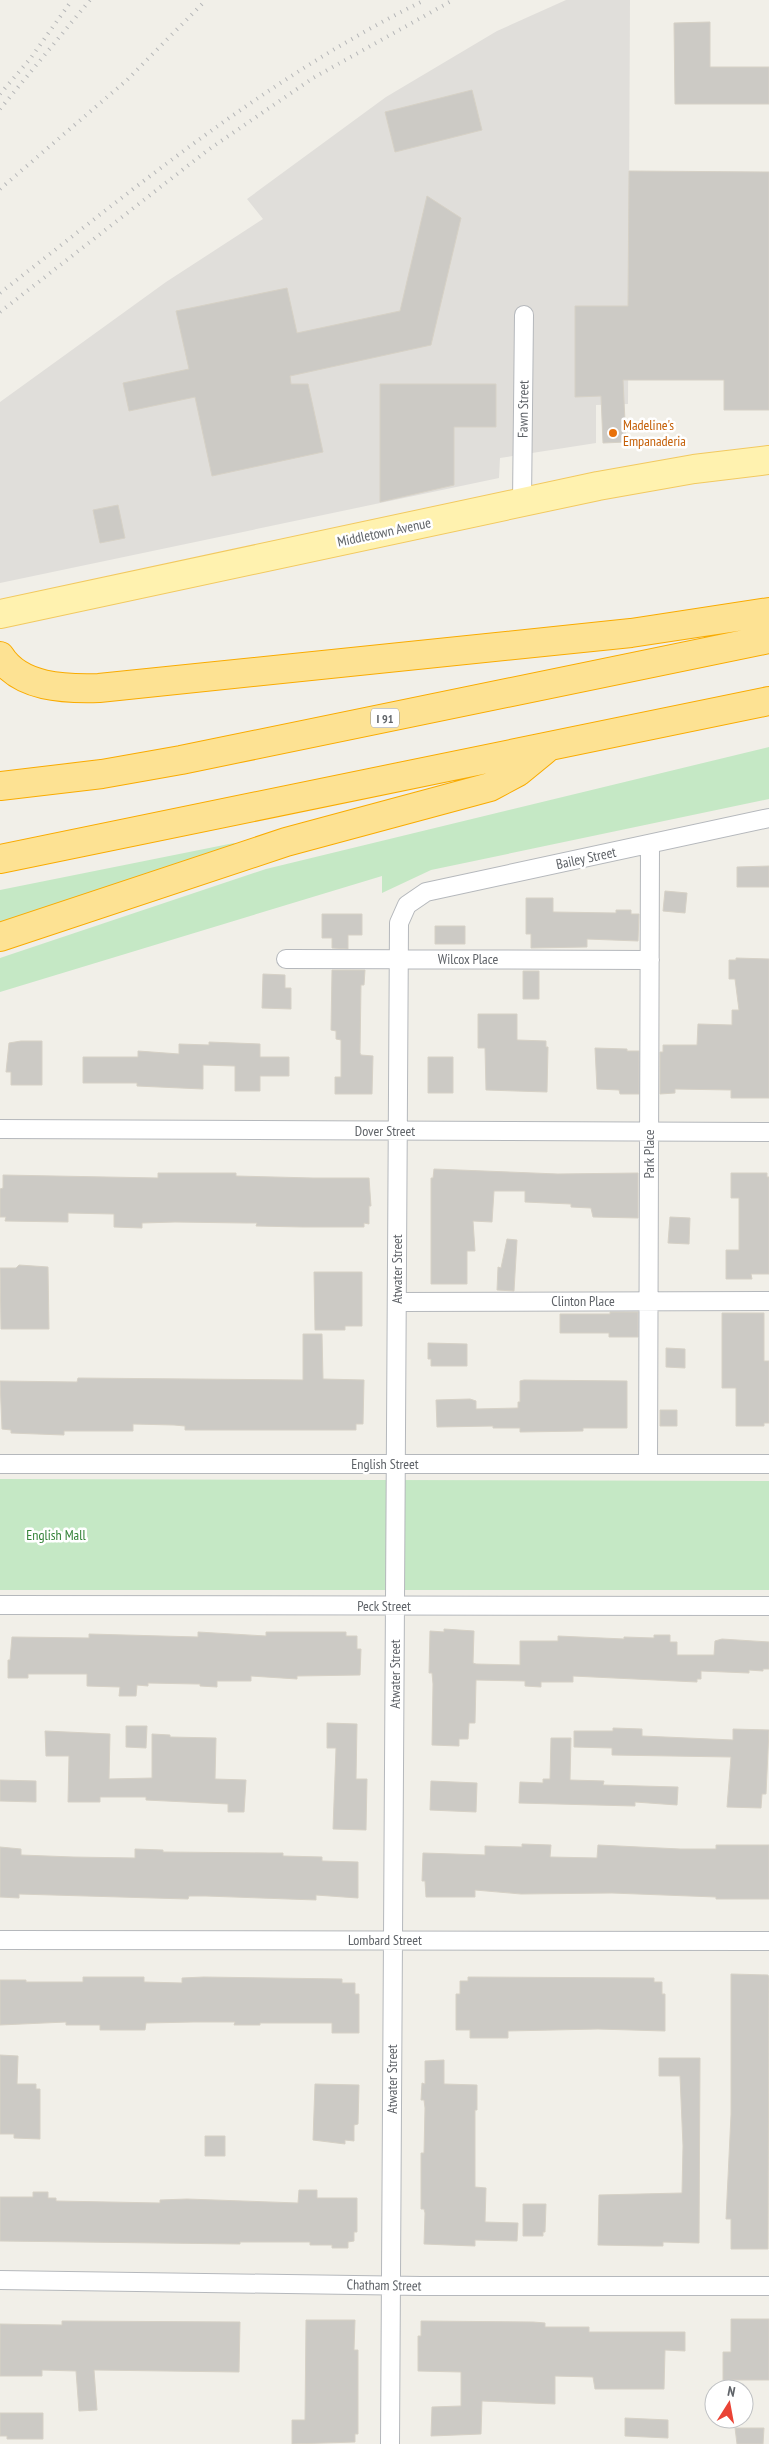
<svg xmlns="http://www.w3.org/2000/svg" width="769" height="2444" font-family="'PT Sans Narrow',sans-serif">
<style>
.industrial{fill:#e0deda}
.green{fill:#c5e8c5}
.building{fill:#cccac5;stroke:#d6d1c6}
.lines{fill:none;stroke-linecap:round;stroke-linejoin:round}
.street-casing{stroke:#b5b8bc;stroke-width:20}
.primary-casing{stroke:#f2c960;stroke-width:30}
.highway-casing{stroke:#f9ab00;stroke-width:30}
.street{stroke:#fff;stroke-width:18}
.primary{stroke:#fff2af;stroke-width:28}
.highway{stroke:#fde293;stroke-width:28}
.rail{stroke:#b6b7b8;stroke-width:4;stroke-dasharray:1 6;stroke-linecap:butt}
.food-dot{fill:#e8710a;stroke:#fff;stroke-width:2}
.labels{text-anchor:middle;dominant-baseline:central;stroke-width:5;stroke-linejoin:round;paint-order:stroke}
.shield{fill:#fff;stroke:#8f9295;stroke-width:1}
.shield-label{font-size:12px;font-weight:bold;fill:#5f6368}
.street-label{font-size:14px;fill:#5f6368;stroke:#fff}
.food-label{font-size:14px;fill:#c56008;stroke:#fff;text-anchor:start}
.park-label{font-size:14px;fill:#348238;stroke:#fff}
</style>
<rect width="100%" height="100%" fill="#f1efe8"/>
<path class="industrial" d="M566,0H630L628,404L596,405V443L500,458L499,478L0,583V402L166,282L263,219L247,199L386,97L497,31Z"/>
<path class="green" d="M769,747V799L431,870L382,893V876L0,992V958L266,869Z
M234,843L239,847L0,925V890Z
M0,1479L769,1481V1590H0Z"/>
<path class="building" d="M710,22V67H769V104H675L674,23Z
M472,90L482,130L395,152L385,112Z
M629,171L769,172V410H724V380H623L626,442L603,443L601,396L575,397V306H628Z
M427,196L461,218L431,345L290,376L291,384H308L323,452L212,476L195,397L129,411L123,383L189,369L176,311L287,288L297,333L400,311Z
M380,384H496V427H454V485L380,502Z
M118,505L125,538L100,543L93,510Z
M769,866V887H737V867Z
M665,891L687,893L685,913L663,911Z
M526,898H553V912L616,913V910H631V914H639L638,941L587,939V947L531,948V934H526Z
M322,914H362V935H348V949L332,948V938H322Z
M435,926H465V944H435Z
M736,958L769,959V1098H731V1090L675,1089V1093L660,1094V1052H663V1045H697L698,1024L732,1025V1010H739L735,979H729V960H736Z
M332,970H365L364,985H361L360,1053L361,1055L373,1056L372,1094H335V1077H341V1040L336,1039V1031L331,1030Z
M523,971H539V999H523Z
M263,974L285,975V988H291V1009L262,1008Z
M478,1014H517V1040L546,1041V1047H548L547,1092L486,1090L485,1048H478Z
M21,1041H42V1085H11V1072H6L9,1043Z
M209,1042L260,1044V1057H289V1076H260V1091H235V1066L203,1065V1089L137,1086V1083H83V1057H138V1051L179,1054V1044L209,1045Z
M595,1048L627,1049V1051H639V1094H620L619,1090L597,1089Z
M428,1057H453V1093H428Z
M434,1169L558,1174L638,1173V1218L593,1217L591,1208L571,1207V1204L525,1202V1191H494L492,1222L473,1221L475,1251H467V1284H431V1178H433Z
M158,1173H236V1176L313,1178H369L371,1206H369V1224L364,1223V1227H303L256,1226L257,1223H247L175,1222L142,1223V1228L114,1227V1214L68,1213V1222L5,1221L6,1217H0V1189L3,1188V1175L158,1178Z
M731,1173H767V1177H769V1274H751L752,1279H726V1250H739V1198H731Z
M670,1217L690,1218L689,1244L668,1243Z
M507,1239L517,1240L514,1291L497,1290L498,1267L501,1268Z
M19,1265L48,1267L49,1329H1L0,1268H16Z
M314,1272H362V1326H345V1330H315Z
M610,1312H638V1337H609V1333H560V1314H610Z
M722,1313H764V1361H769V1423H764V1426H736V1388H722Z
M303,1334H322L323,1379L364,1380L363,1424H356V1430H185V1426L174,1425L133,1424V1431H64V1435L11,1433V1430L2,1429L0,1381L77,1382L78,1378L303,1380Z
M428,1343L467,1344V1366H431V1359H428Z
M666,1348L685,1349V1368L666,1367Z
M524,1380L627,1381V1428H583V1431L520,1432V1428H493V1426L437,1427L436,1400L470,1399L476,1401V1409L518,1408V1402H520V1381Z
M660,1410H677V1426H660Z
M444,1629L474,1631L473,1663L476,1664L520,1665V1641H558V1636L624,1639V1637L654,1638V1635H670V1642H677V1655H714L715,1641L722,1639L769,1642V1669H763V1671L749,1670V1673L701,1671V1679H697V1682L573,1676V1682H541V1687L525,1686V1681L476,1680L475,1723H469L468,1739H459V1746L432,1745L433,1684L432,1673H429L430,1631L444,1632Z
M198,1632L266,1636V1632H346V1636H357V1649H361L360,1675L297,1676V1679L251,1676V1681H217V1687L200,1686V1684H197L148,1683V1686L137,1685L136,1696H119L120,1687L87,1686V1674H28V1678H8V1660H10L12,1637L89,1638V1634L198,1637Z
M327,1723L357,1724L356,1779H367L366,1830L333,1829L336,1748H327Z
M126,1726H147L146,1748L126,1747Z
M613,1728L642,1729V1736L733,1740V1729L769,1730L766,1794H762L761,1808L727,1807L731,1757L612,1755V1748L574,1747V1731H613Z
M45,1731L110,1734L109,1779L152,1778V1734L170,1735V1737L216,1738L215,1779L246,1780L244,1812H228V1804L146,1800V1797H100V1802H68L69,1756H46Z
M551,1738H571L570,1780L604,1781L603,1785L678,1787L677,1805L635,1802V1806L519,1803L520,1782L543,1783V1779H550Z
M0,1780L36,1781V1802L0,1801Z
M431,1781L477,1783L476,1812L430,1810Z
M522,1844L551,1845L550,1857L597,1858L598,1845L680,1849H716V1845H769V1899H716V1897L612,1893L521,1894L475,1890V1897H426L425,1881H422L423,1853L485,1855V1846L522,1847Z
M0,1847L21,1849V1855L73,1857L135,1858V1849L163,1850V1852L269,1853H283V1856L322,1857V1861L358,1862V1898L316,1895V1900L206,1896H189L188,1899L19,1894V1898L0,1897Z
M731,1974L768,1975L769,1978L768,2249H731V2219H726L731,2115Z
M83,1977H144V1982L182,1983V1978L204,1977L342,1979V1983H355V1994H359V2033H332V2023H260V2025H234L235,2022H193L146,2023L145,2030H100V2025H66V2022L0,2025V1980H26V1982H83Z
M468,1977L654,1978V1982H662V1994H665V2031L598,2029L508,2031V2038H470V2030H456V1994H460V1981H468Z
M0,2055L18,2056L17,2084H36V2089H40V2139L14,2138V2134H0Z
M659,2058H700L699,2243L663,2242V2246H654L598,2245L599,2195L682,2193L683,2146L680,2076H659Z
M444,2060V2084L477,2085V2110H475V2187L486,2188L485,2222L518,2223L517,2241L475,2240V2246L424,2244L425,2213L424,2209H421V2153H424L425,2108L424,2100H421L422,2083L425,2084V2061Z
M315,2084L359,2085L358,2124L354,2125V2141L345,2140V2144L313,2140Z
M205,2136H225V2156H205Z
M299,2190H317V2198H357V2232H354V2241L348,2242V2248H332V2245H310V2242H240V2244L0,2241V2197H33V2192H48V2198H56V2201L160,2203V2200L187,2199L298,2203Z
M523,2204H546L545,2232H543V2236H523Z
M731,2319H769V2380H723V2352H731Z
M306,2320H355L354,2350H358V2434H355V2442L292,2444V2420H305Z
M62,2321L240,2322L239,2372L94,2370L97,2410L79,2411L76,2371L42,2370V2376H0V2324L62,2325Z
M421,2321L533,2322L545,2323V2327H589V2332H685V2351L665,2350L664,2389H595L593,2377L555,2376V2404L482,2401L481,2434L431,2436L432,2407L461,2406V2372L418,2371V2336H421Z
M0,2413H43V2439H7V2436H0Z
M625,2418L668,2420V2438L625,2436Z
M735,2428H764L763,2444H737Z"/>
<g class="lines">
<g class="street-casing">
<path id="street" d="M522,502L524,315
M286,959L650,960
M0,1129L769,1132
M397,1302L769,1301
M0,1464H769
M648,1464L650,844
M0,1605L769,1606
M0,1940L769,1941
M0,2280L421,2286H769
M390,2444L399,923L407,905L426,892L769,818"/>
</g>
<g class="primary-casing">
<path id="primary" d="M0,614L598,486L694,469L769,460"/>
</g>
<g class="highway-casing">
<path id="highway" d="M0,656C20,688 65,689 99,688L631,633L769,612
M0,786L102,774L181,760L769,639
M0,859L769,701
M0,937L286,842L490,787L518,772L546,749"/>
</g>
<use href="#street" class="street"/>
<use href="#primary" class="primary"/>
<use href="#highway" class="highway"/>
<path class="rail" d="M0,94L30,59L72,0
M0,109L90,0
M0,189L127,80L206,0
M0,293C136,187 269,76 425,0
M0,312L208,150L313,78L453,0"/>
</g>
<circle class="food-dot" cx="613" cy="433" r="5"/>
<g class="labels">
<rect class="shield" x="371" y="708.5" width="28" height="19" rx="4"/>
<g class="shield-label">
<text x="385" y="718">I 91</text>
</g>
<g class="street-label">
<text transform="translate(523 409) rotate(-89)">Fawn Street</text>
<text transform="translate(384 532) rotate(-12)">Middletown Avenue</text>
<text transform="translate(586 858) rotate(-12)">Bailey Street</text>
<text x="468" y="959">Wilcox Place</text>
<text x="385" y="1131">Dover Street</text>
<text transform="translate(649 1154) rotate(-90)">Park Place</text>
<text transform="translate(397 1269) rotate(-90)">Atwater Street</text>
<text x="583" y="1301">Clinton Place</text>
<text x="385" y="1464">English Street</text>
<text x="384" y="1606">Peck Street</text>
<text transform="translate(395 1674) rotate(-90)">Atwater Street</text>
<text x="385" y="1940">Lombard Street</text>
<text transform="translate(392 2079) rotate(-90)">Atwater Street</text>
<text transform="translate(384 2285) rotate(1)">Chatham Street</text>
</g>
<g class="food-label">
<text x="623" y="425">Madeline's<tspan x="623" dy="16">Empanaderia</tspan></text>
</g>
<g class="park-label">
<text x="56" y="1535">English Mall</text>
</g>
</g>
<g transform="translate(729 2404) rotate(11)"><circle r="24" fill="#ffffff" stroke="#bfc1c3"/>
<path d="M0-4L9 19L0 12L-9 19Z" fill="#ea4335"/>
<text y="-8" font-size="14" font-weight="bold" text-anchor="middle" fill="#5f6368">N</text>
</g>
</svg>
